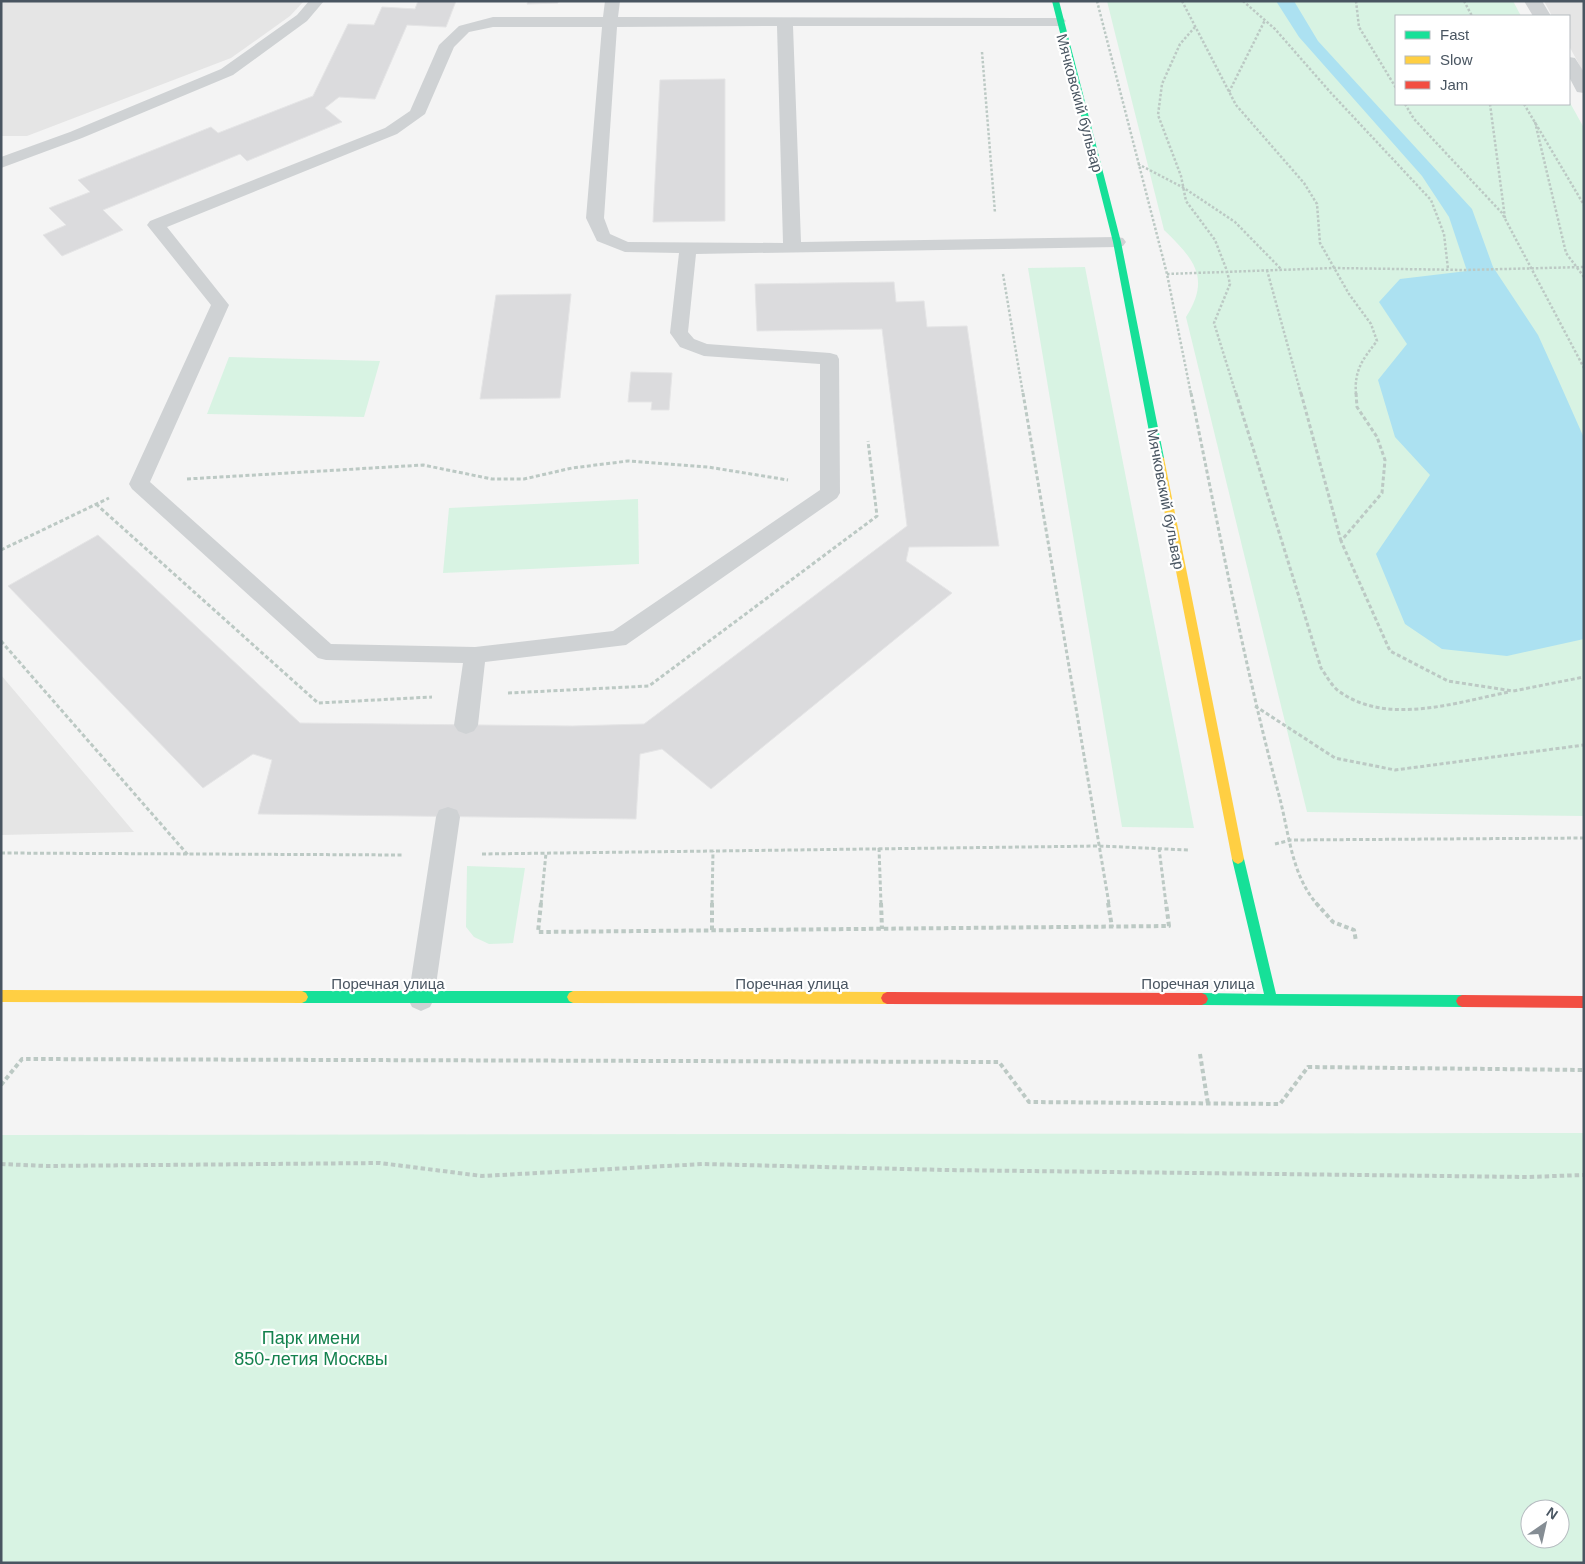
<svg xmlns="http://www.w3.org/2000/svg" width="1585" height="1564" font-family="Arial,sans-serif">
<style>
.education{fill:#e5e5e5}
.green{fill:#d8f3e3;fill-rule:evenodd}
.water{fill:#ace1f1}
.building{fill:#dbdbdd;stroke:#e5e5e6}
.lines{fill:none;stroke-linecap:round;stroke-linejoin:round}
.path-far2{stroke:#bcc9c4;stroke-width:2.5;stroke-dasharray:2.5 2;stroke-linecap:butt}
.path-far1{stroke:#bcc9c4;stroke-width:3;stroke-dasharray:4 2.5;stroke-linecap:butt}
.path{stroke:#bcc9c4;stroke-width:4;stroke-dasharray:4.5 3;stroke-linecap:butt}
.lane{fill:#cfd2d4;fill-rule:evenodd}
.street{fill:#cfd2d4;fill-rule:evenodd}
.fast{fill:#16e098;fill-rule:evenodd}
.slow{fill:#ffcf43;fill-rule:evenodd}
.jam{fill:#f24e42;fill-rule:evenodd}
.labels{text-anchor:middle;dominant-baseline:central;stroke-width:4.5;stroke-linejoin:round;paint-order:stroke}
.street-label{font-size:15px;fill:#495561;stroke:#fff}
.near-park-label{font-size:18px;fill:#14824e;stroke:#fff}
</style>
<rect width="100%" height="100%" fill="#f4f4f4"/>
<path class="education" d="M1,1H304L290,16L231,58L27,136H1Z
M1544,1H1584V73L1569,46V16H1552Z
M1,675L134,832L1,835Z"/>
<path class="green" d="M1107,1H1513L1521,16H1396V104H1569V101L1584,128V816L1307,812L1186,317C1211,278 1194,259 1164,230Z
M1085,267L1194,828L1122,827L1028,268Z
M229,357L380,361L364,417L207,414Z
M638,499L639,564L443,573L449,508Z
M467,866L525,868L513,943L489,944L474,937L466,927Z
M1584,1133V1563H1V1135ZM1530,1509H1560V1539H1530Z"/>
<path class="water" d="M1276,1H1294L1318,41L1472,209L1493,267L1538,335L1557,377L1584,438V639L1507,656L1442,649L1405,624L1376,554L1430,475L1395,437L1378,380L1407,344L1379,302L1400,279L1467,271L1449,217L1422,176L1299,37Z"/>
<path class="building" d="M418,1H456L446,27L407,25L375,99L339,97L325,108L342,122L247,161L240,154L103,210L123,230L62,256L43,235L66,225L49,208L90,192L78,180L211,127L218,133L313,96L348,24L374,25L382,7L415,9Z
M528,1H558V3L527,4Z
M725,79V221L653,222L660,80Z
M894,282L896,302L924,301L927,327L967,326L999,546L909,547L906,561L952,593L711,789L662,749L640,754L636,819L258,814L272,760L253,754L203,788L8,586L98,535L300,723L573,726L644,724L907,526L882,329L757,331L755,284Z
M571,294L560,398L480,399L496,295Z
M631,372L672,373L669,410H651L652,402H628Z"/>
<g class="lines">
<path class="path-far2" d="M1097,1L1167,274L1191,394
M1182,1L1236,105L1304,183L1317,204L1320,243L1349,294L1371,324L1377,341C1363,359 1354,370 1356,394
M1243,1L1275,29L1331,93L1431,200L1444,234L1448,269
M1356,1L1359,27L1396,88
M1464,1L1472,16
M1195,27L1180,44L1162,84L1158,115L1181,176L1186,201L1215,240L1227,271L1230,284L1214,323L1236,394
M982,52L995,213
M1229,92L1265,20
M1405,104L1414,119L1502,213L1584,368
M1490,104L1505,218
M1524,104L1584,205
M1535,122L1566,253L1584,277
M1138,164L1184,188L1235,222L1281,269
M1267,270L1301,394
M1003,274L1023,394
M1167,274L1334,268L1465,270L1584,267"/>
<path class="path-far1" d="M1023,393L1109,904
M1191,393C1219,529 1244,665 1280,799C1289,834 1292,876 1317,904
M1236,393L1321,668C1326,675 1332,687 1340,692C1388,726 1457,702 1509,692
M1301,393L1341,541
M1356,393L1357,407L1377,437L1385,460L1382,493L1341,541L1390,651L1448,681L1513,691L1584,677
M187,479L423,465L492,479H524L572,468L628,461L708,467L788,480
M96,504L318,703L432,697
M1,550L109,498
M1,641L188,855
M508,693L649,686L877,516L868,441
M1255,706L1335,758L1395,770L1584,745
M1275,844L1291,840L1584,838
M879,848L881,904
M1159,848L1166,904
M1,853L403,855
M482,854L1100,846L1188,850
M541,904L546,853
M712,904L713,851"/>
<path class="path" d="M541,903L538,932L1169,926L1166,903
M881,903L882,929
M1108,903L1112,927
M1316,903L1333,922L1354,930L1356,941
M712,930V903
M1200,1054L1208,1104
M1,1085L22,1059L999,1062L1029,1102L1280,1104L1308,1067L1584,1070
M1,1164L46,1166L380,1163L482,1176L703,1164L945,1170L1527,1177L1584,1175"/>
<path class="lane" d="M309,1H324L307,21L233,75L82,138L1,168V157L70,132L221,69L297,15Z
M605,1H620L618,17L1063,18L1066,21L1058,26H793L801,242L1117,237L1123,238L1126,242L1123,246L1117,247L696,254L688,332L694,339L707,344L830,353L837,355L839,359L840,493L837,498L626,645L485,662L478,725L474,731L466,734L458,731L454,725L463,663L326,660L318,658L132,489L129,484L211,305L147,225L150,221L385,128L410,111L439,45L459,26L493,17H603ZM777,26L783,243L628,242L610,234L604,218L617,27ZM493,27H602L586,218L597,241L625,252L679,253L670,333L680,347L704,356L820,364V490L613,631L475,647L331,644L150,482L229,305L167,227L397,134L425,114L454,47L469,32Z
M448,807L457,810L460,817L434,999L430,1007L421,1011L412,1007L408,999L436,817L439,810Z"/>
<path class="street" d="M1524,1H1542L1551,16H1533Z
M1569,57L1575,58L1584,72V93L1577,92L1569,77Z"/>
<path class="fast" d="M1052,1H1059L1121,242L1164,458L1159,461L1154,458L1113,242Z
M1238,854L1242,856L1244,859L1276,994L1462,995L1466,997L1468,1001L1466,1005L1462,1007L1202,1005L1198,1003L1196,999L1198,995L1202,993L1264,994L1232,859L1234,856Z
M302,991H573L577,993L579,997L577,1001L573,1003H302L298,1001L296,997L298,993Z"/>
<path class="slow" d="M1159,455L1164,458L1244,859L1242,862L1238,864L1234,862L1232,859L1154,458Z
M1,990L302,991L306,993L308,997L306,1001L302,1003L1,1002Z
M573,991L887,992L891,994L893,998L891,1002L887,1004L573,1003L569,1001L567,997L569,993Z"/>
<path class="jam" d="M887,992L1202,993L1206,995L1208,999L1206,1003L1202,1005L887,1004L883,1002L881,998L883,994Z
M1462,995L1584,996V1008L1462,1007L1458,1005L1456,1001L1458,997Z"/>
</g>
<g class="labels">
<g class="street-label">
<text transform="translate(1080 103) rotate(75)">Мячковский бульвар</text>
<text transform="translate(1166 499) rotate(79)">Мячковский бульвар</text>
<text x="388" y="983">Поречная улица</text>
<text x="792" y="983">Поречная улица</text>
<text x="1198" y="983">Поречная улица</text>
</g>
<g class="near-park-label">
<text x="311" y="1338">Парк имени<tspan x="311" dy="21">850-летия Москвы</tspan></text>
</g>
</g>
<rect width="1585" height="1564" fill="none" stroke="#495561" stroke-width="5"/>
<rect x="1395" y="15" width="175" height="90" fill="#ffffff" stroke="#b6bbc0"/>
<rect x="1405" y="31" width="25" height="8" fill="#16e098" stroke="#b6bbc0"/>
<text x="1440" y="40" font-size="15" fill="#495561">Fast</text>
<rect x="1405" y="56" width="25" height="8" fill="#ffcf43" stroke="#b6bbc0"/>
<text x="1440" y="65" font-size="15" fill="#495561">Slow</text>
<rect x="1405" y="81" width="25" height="8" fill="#f24e42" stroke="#b6bbc0"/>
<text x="1440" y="90" font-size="15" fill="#495561">Jam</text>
<g transform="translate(1545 1524) rotate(34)"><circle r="24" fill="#ffffff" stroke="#b6bbc0"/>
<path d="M0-4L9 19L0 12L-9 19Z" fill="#858d94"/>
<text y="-8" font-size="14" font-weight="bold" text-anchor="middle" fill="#495561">N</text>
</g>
</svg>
